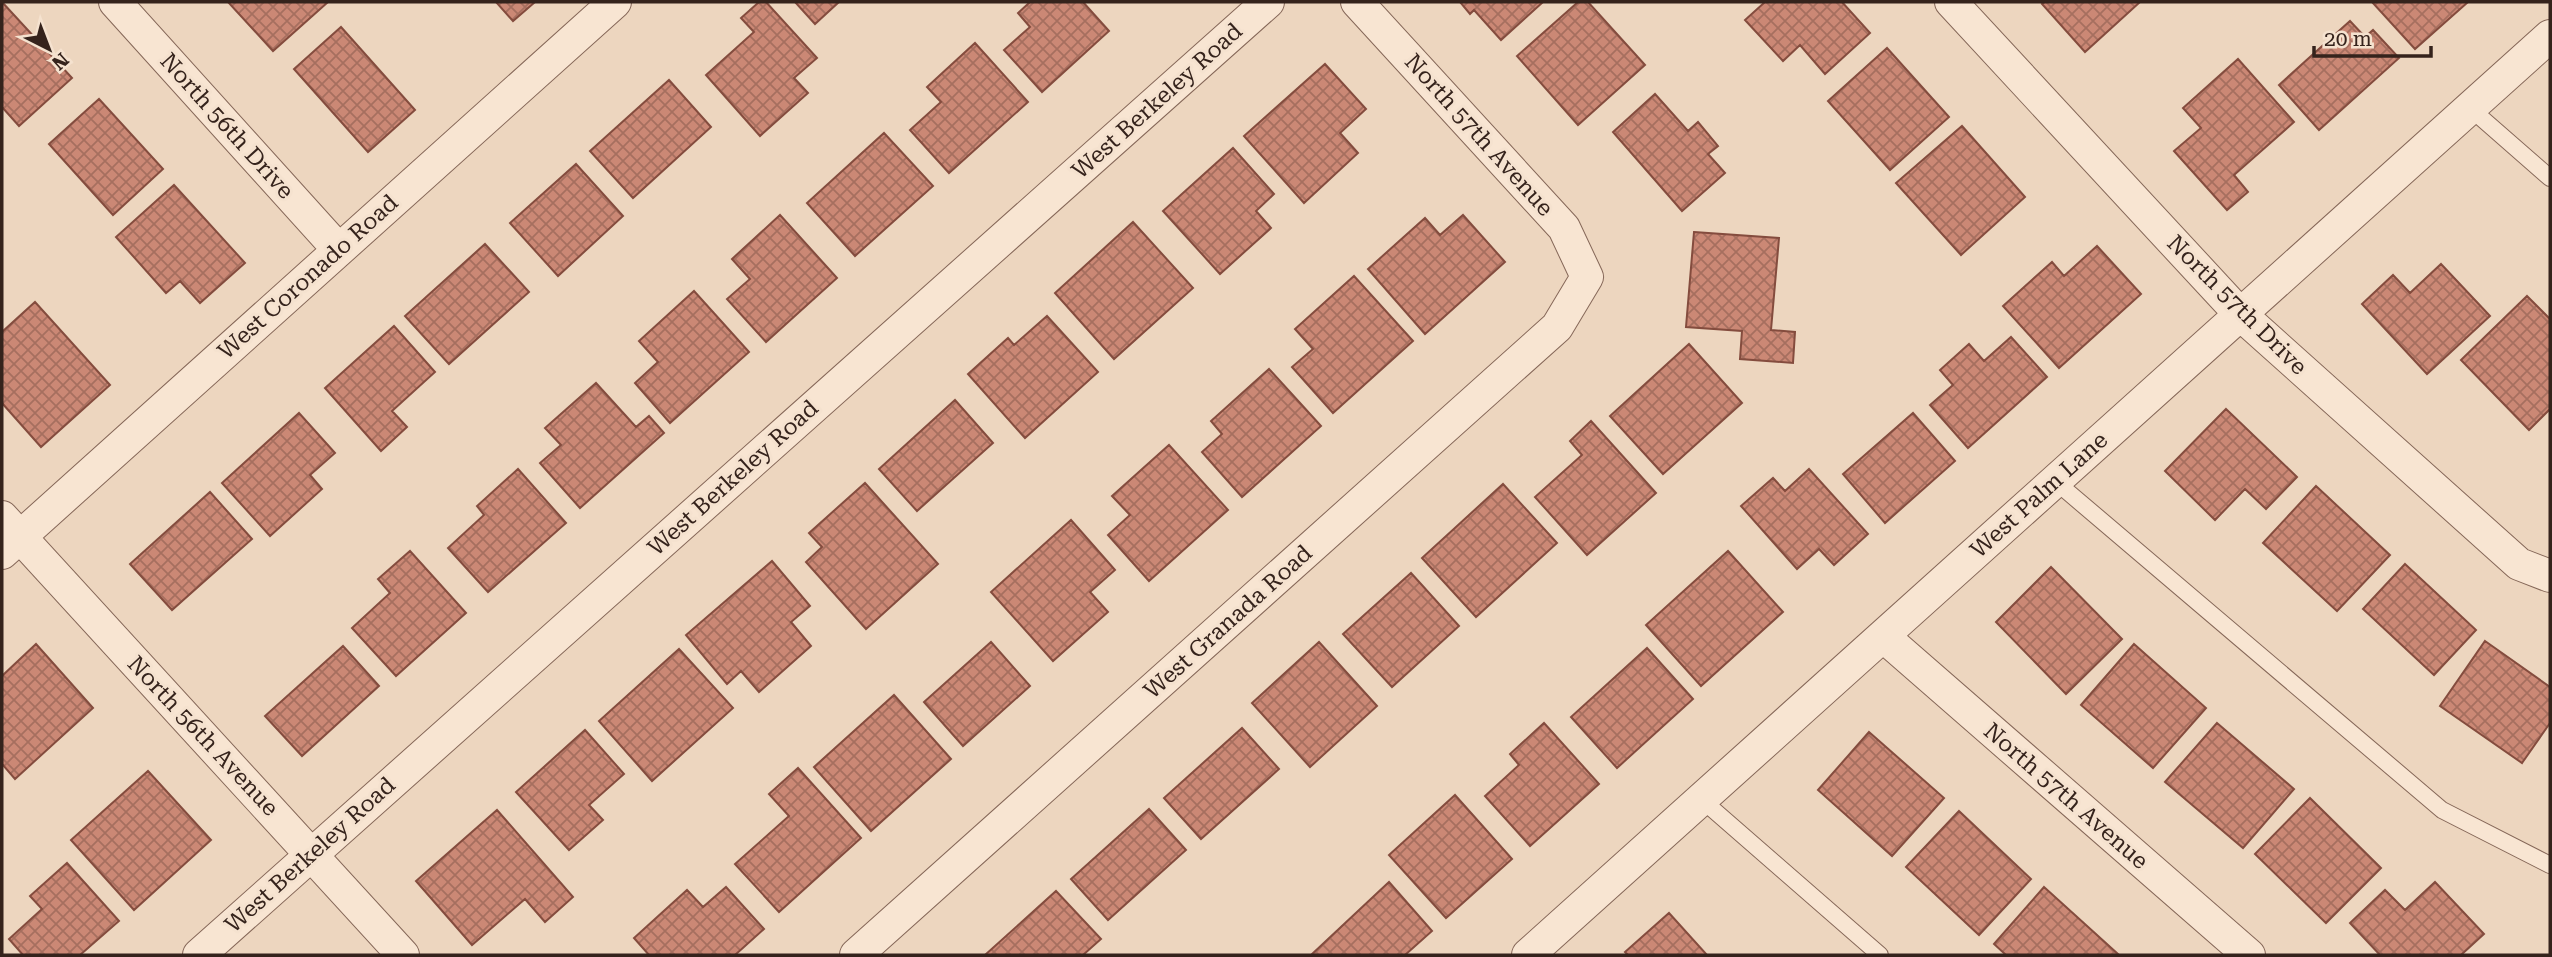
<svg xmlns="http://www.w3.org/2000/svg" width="2552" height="957" font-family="'Roboto Serif',serif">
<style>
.building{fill:url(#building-cross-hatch);stroke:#844c3e;stroke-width:2}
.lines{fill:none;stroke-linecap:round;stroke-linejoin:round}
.service-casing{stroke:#856758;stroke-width:18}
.minor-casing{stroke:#856758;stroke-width:34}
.service{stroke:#f8e5d2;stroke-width:16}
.minor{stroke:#f8e5d2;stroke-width:32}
.labels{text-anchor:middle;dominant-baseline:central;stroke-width:6;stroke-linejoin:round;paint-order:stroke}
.street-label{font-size:23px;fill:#35231c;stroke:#f5e2cf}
</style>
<defs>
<pattern id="building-cross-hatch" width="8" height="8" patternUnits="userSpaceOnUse" patternTransform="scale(1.75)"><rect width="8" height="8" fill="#cb8875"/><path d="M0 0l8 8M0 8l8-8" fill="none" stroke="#a66f5f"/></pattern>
</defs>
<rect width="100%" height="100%" fill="#edd6bf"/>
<path class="building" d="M2,2L72,78L19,126L2,107Z
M228,2H328L273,51Z
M496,2H535L513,21Z
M759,2H766L817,58L794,78L808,93L760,136L706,75L754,32L741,18Z
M795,2H839L815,24Z
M1030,2H1083L1109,31L1042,92L1004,50L1030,27L1018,13Z
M1460,2H1543L1501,40L1474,10L1470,14Z
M1578,2H1588L1645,65L1578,125L1517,56Z
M1765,2H1842L1870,33L1825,74L1800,45L1783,61L1745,20Z
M2045,2H2140L2085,52L2042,4Z
M2372,2H2468L2415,49Z
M2350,21L2365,37L2373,30L2399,58L2319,130L2279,85Z
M341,27L415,110L368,152L294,69Z
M975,43L1028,102L949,173L910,130L941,102L927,87Z
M1887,48L1949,117L1890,170L1828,101Z
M2238,59L2294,122L2234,175L2248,192L2227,210L2174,151L2201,128L2183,108Z
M1325,64L1366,109L1340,133L1358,153L1304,203L1244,136Z
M669,80L711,127L633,198L590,151Z
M1655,94L1688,131L1698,122L1718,146L1708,154L1725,173L1682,211L1613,132Z
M99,99L163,169L113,215L49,144Z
M1962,126L2025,197L1961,255L1896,183Z
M884,133L933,186L855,256L807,203Z
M1233,148L1274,194L1256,211L1271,228L1220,274L1163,211Z
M576,164L623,216L558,276L510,223Z
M174,185L245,263L200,303L180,281L166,293L116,237Z
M780,215L837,278L766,342L727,299L750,279L732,259Z
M1463,215L1505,262L1425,334L1368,269L1425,218L1440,235Z
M1133,222L1193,288L1114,359L1055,293Z
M1694,232L1779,238L1771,330L1795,332L1793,363L1740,359L1742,331L1686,327Z
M485,244L529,292L449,364L405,316Z
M2097,246L2141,294L2059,368L2003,306L2052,262L2064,276Z
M2441,264L2490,316L2427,374L2362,304L2393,275L2410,293Z
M1354,276L1413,341L1333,413L1292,367L1313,349L1295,329Z
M694,291L749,352L670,423L635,383L658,362L639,341Z
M2527,296L2550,319V409L2529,430L2461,360Z
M35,302L110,385L41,447L2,403V332Z
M1047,316L1098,372L1025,438L968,374L1008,338L1014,345Z
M394,326L435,372L392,411L407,427L381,451L325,388Z
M2011,337L2047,377L1968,448L1930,405L1953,385L1940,370L1969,344L1984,361Z
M1689,344L1742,403L1663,474L1610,416Z
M1269,369L1321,426L1242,497L1202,452L1222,434L1211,421Z
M596,383L636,427L649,416L664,433L580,508L540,463L561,445L545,428Z
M955,400L993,443L917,511L879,469Z
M2226,409L2297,477L2266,509L2245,489L2215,520L2165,471Z
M299,413L335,453L310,475L322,489L270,536L222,483Z
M1913,413L1955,461L1885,523L1843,474Z
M1591,421L1656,493L1587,555L1535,497L1582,455L1570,441Z
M1169,445L1228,510L1149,581L1108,535L1130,515L1112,496Z
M518,469L566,523L488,592L448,548L484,515L477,506Z
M1809,469L1868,534L1834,565L1819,549L1797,569L1741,506L1773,478L1785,491Z
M865,483L938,564L866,629L806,562L822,547L809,533Z
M1503,484L1557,543L1476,617L1422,558Z
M2316,486L2390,555L2337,611L2263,543Z
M210,492L252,539L172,610L130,564Z
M1071,520L1115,570L1090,592L1108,612L1053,661L991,592Z
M410,551L466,613L396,676L352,628L390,593L378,579Z
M1728,551L1783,612L1701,686L1646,625Z
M772,561L810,606L791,622L811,646L759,692L741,671L727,684L686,635Z
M2405,564L2476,630L2434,675L2363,609Z
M2051,567L2122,639L2066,694L1996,622Z
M1411,573L1459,626L1392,687L1343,634Z
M2485,641L2550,687V723L2522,763L2440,706Z
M991,642L1030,686L963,746L924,702Z
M1319,642L1377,706L1310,767L1252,703Z
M36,644L93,708L15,779L2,764V676Z
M2134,644L2206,708L2153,768L2081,705Z
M343,646L379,686L302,756L265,716Z
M1647,648L1693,699L1617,768L1571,717Z
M679,649L733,708L652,781L599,721Z
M894,695L951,759L871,831L814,767Z
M1544,723L1599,784L1530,846L1485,796L1519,765L1510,754Z
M2217,723L2294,789L2243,848L2165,782Z
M1242,728L1279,769L1201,839L1164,798Z
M585,730L624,774L589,805L603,820L569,850L516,792Z
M1869,732L1944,798L1892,856L1818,790Z
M798,768L861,838L779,912L735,864L789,816L769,794Z
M148,771L211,840L134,910L71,840Z
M1455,795L1512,859L1446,918L1389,855Z
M2310,798L2381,868L2326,923L2255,854Z
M1149,809L1186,850L1108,920L1071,879Z
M497,810L573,897L545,922L525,899L472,945L416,881Z
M1959,811L2031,879L1979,935L1906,867Z
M67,863L119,921L80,955H23L9,939L42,909L30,896Z
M1389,882L1432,931L1405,955H1311Z
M2435,882L2484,934L2461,955H2380L2350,923L2385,890L2405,910Z
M726,887L764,929L735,955H649L634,938L687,890L703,907Z
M2044,887L2118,954L2116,955H2006L1994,944Z
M1056,891L1101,939L1083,955H985Z
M1669,913L1707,955H1628L1625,952Z"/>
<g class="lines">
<g class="service-casing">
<path id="service" d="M2470,108L2550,178
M2055,481L2442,810L2550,865
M1701,799L1880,955"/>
</g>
<g class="minor-casing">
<path id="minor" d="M115,2L339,250
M1951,2L2240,314L2519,564L2550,576
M2,517L403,955
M2,553L615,2
M1883,636L2249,955
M199,955L1268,2
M856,955L1557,327L1587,277L1564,228L1357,2
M1528,955L2550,36"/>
</g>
<use href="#service" class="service"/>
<use href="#minor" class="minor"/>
</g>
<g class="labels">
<g class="street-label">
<text transform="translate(1157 101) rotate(-42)">West Berkeley Road</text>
<text transform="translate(227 126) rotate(48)">North 56th Drive</text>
<text transform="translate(1479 135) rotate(48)">North 57th Avenue</text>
<text transform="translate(308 277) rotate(-42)">West Coronado Road</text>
<text transform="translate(2237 305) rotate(45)">North 57th Drive</text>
<text transform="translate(733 478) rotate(-42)">West Berkeley Road</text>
<text transform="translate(2039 495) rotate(-42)">West Palm Lane</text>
<text transform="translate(1228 622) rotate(-42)">West Granada Road</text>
<text transform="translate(203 736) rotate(47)">North 56th Avenue</text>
<text transform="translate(2066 796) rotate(41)">North 57th Avenue</text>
<text transform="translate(310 855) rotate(-42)">West Berkeley Road</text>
</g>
</g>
<rect width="2552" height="957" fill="none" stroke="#35231c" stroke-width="7"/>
<g transform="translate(49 49) rotate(138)" stroke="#f5e2cf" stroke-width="5" paint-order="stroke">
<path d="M0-5L12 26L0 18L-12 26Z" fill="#35231c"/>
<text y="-10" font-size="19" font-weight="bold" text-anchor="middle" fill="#35231c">N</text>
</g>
<path d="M2314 46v10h117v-10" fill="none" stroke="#35231c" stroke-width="3.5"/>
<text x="2324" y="46" font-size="21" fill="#35231c" stroke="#f5e2cf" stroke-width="5" paint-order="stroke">20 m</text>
</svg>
